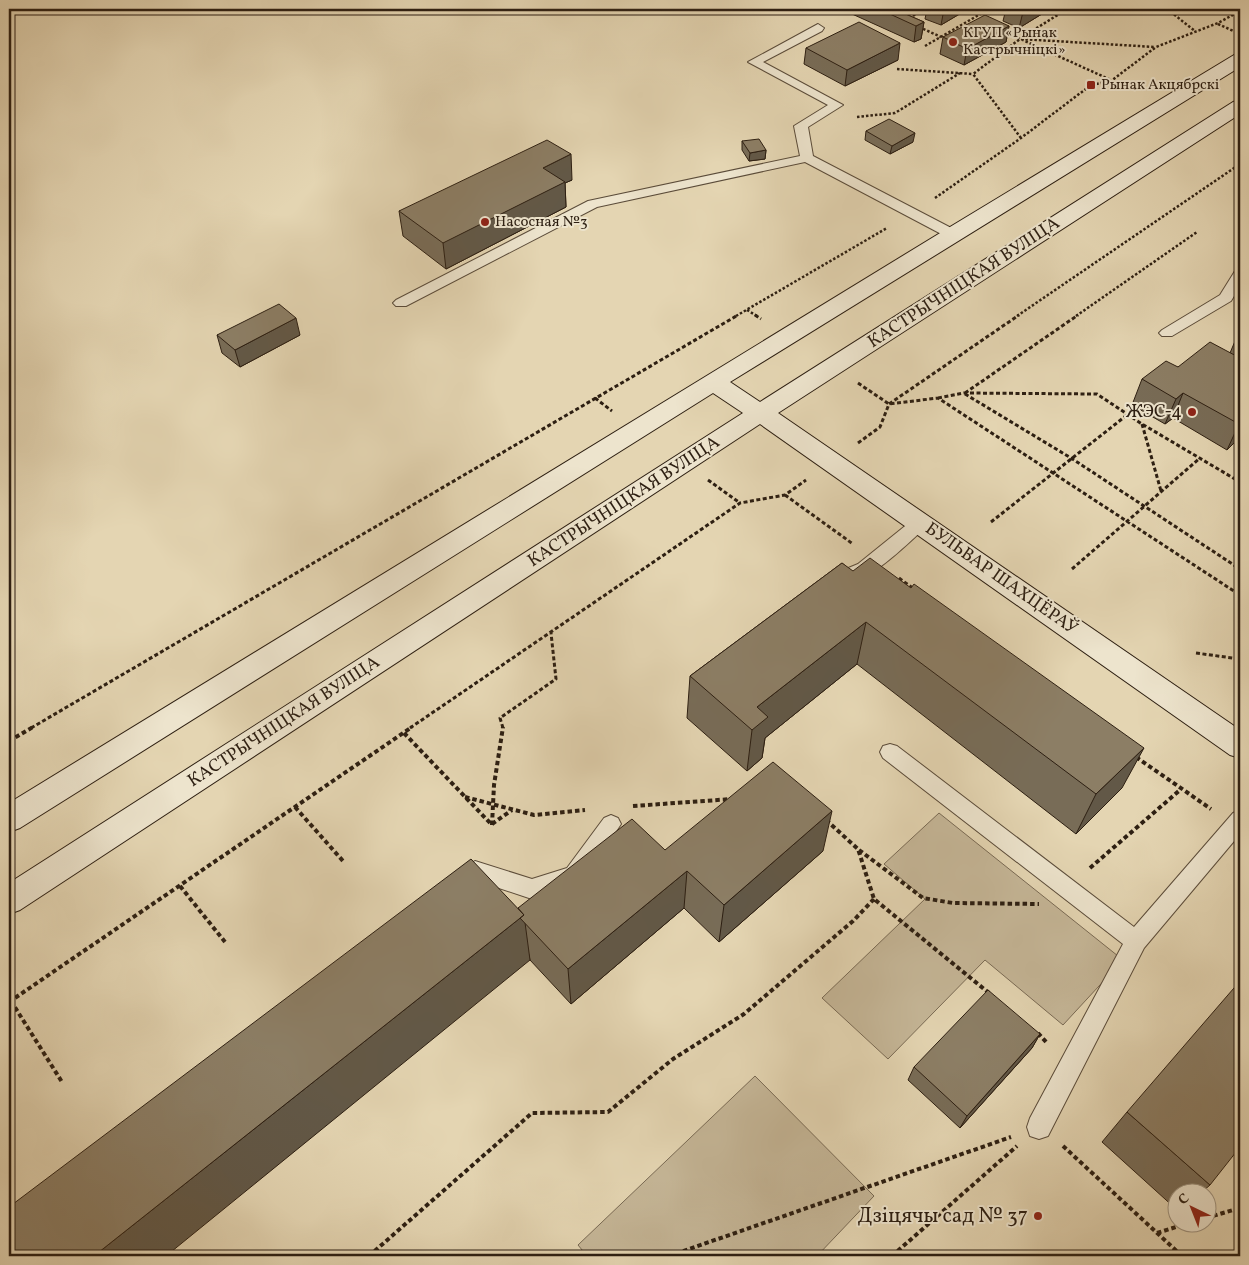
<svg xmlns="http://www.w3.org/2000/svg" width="1249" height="1265" font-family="Vollkorn,serif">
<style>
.green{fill:#c5b697;stroke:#796a54}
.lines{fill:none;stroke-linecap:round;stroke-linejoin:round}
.service-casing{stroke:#5b4c3a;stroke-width:2}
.secondary-casing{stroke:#2d1f12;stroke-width:2}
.path-far2{stroke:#2d1f12;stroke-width:2.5;stroke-dasharray:2.5 2;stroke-linecap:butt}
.path-far1{stroke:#2d1f12;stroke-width:3;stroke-dasharray:4 2.5;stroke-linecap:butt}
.path{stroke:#2d1f12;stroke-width:4;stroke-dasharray:4.5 3;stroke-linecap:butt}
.service{fill:#ede4cd;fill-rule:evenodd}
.secondary{fill:#ede4cd;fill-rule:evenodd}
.wall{fill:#786c57;stroke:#2d1f12}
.shaded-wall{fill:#625847;stroke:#2d1f12}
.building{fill:#8c7e65;stroke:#2d1f12}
.poi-dot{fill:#8f2418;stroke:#ede4cd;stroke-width:2}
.labels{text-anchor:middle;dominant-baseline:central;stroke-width:4;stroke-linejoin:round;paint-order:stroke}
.far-poi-label{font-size:15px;fill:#2d1f12;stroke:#ede4cd;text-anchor:start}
.street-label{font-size:18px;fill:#2d1f12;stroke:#ede4cd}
.poi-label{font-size:18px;fill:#2d1f12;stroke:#ede4cd;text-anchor:end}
.near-poi-label{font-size:21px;fill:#2d1f12;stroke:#ede4cd;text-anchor:end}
</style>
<rect width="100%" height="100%" fill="#e4d5b2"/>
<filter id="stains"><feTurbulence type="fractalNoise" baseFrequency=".004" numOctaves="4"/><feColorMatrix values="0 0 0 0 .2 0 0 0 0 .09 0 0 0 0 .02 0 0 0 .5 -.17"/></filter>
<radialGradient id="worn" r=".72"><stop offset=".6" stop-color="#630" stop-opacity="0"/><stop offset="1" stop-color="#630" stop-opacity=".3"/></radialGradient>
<path class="green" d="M939,813L1123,960L1063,1025L985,960L888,1059L822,998L925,899L884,864Z
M755,1076L874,1196L817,1256H587L578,1245Z"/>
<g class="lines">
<g class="service-casing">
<path id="service" d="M818,24L824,28L822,31L763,62L843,105L808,127L813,156L957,231L959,234L957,237H947L805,162L597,207L406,306H396L393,303L396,300L588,201L800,156L794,126L828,105L748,62Z
M1240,270V286L1231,301L1172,336H1162L1159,333L1162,330L1220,295L1235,271Z
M921,516L927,518L930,522L927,526C910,541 867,586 846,579L843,574L846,569L858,564L915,518Z
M890,744L897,746L1134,927L1233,813L1240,810V834L1144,948L1048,1136L1039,1139L1030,1136L1027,1127L1030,1118L1123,944L883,758L880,752L883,746Z
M611,815L618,818L621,824L582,882L532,899L478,881L464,890L456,887L453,880L456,873L475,861L532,879L567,868L604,818Z"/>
</g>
<g class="secondary-casing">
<path id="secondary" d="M1240,54V67L730,382L760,402L1233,102L1240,100V114L778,413L1240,730V758L1230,755L760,424L20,910L9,914V883L743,413L713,393L20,828L9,832V803L945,230L1234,55Z"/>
</g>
<path class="path-far2" d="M1167,9L1195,31
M909,18L925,9
M1218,24L1240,34
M919,27L941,37
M1005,32L1111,80
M1021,38L1067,9
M925,46L989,9
M897,69L973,74
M857,117L895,113L960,73
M1021,138L973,74L1020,39L1155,47
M935,198L1021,138L1091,85L1111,81L1156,47L1218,23L1240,11
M747,310L757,316
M736,316L887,228
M1017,316L1240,164
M1076,316L1197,232"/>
<path class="path-far1" d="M755,315L761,319
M858,383L889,404L938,398L1240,595
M965,393L1078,315
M965,394L1071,458L1240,569
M595,398L612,411
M938,398L964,393L1097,394L1142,424L1240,482
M1142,424L1161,491
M858,443L880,427L889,404L1019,315
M708,480L740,503
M785,495L853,544
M991,522L1127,415
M1072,569L1200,458
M899,578L914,589
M1196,653L1240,659
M31,728L738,315
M410,728L740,503L785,495L806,480
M503,728L500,718L556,679L551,633"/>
<path class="path" d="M404,733L492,825
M9,741L33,727
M1136,757L1211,809
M465,797L534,815L585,810
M633,806L732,799
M295,807L343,861
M826,820L858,849L874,899L989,993
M492,824L512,810
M492,825L494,785L503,727
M859,850L923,898L953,903L1039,904
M1090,868L1180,790
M180,886L225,942
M11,1001L62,1082
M9,1002L412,727
M1038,1033L1047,1043
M1063,1146L1182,1256
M1206,1218L1240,1208
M1157,1233L1192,1222
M369,1256L532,1113L608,1112L673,1059L744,1014L853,921L874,899
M669,1256L1011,1137
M892,1256L1017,1146"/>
<use href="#service" class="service"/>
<use href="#secondary" class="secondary"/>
</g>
<path class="wall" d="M841,9H894L924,22L921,39L914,42Z
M901,9H917L910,12Z
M927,9H968L941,25L925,19Z
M1006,9H1050L1019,28L1003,21Z
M1009,26L1006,42L964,65L940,54L943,37Z
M806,48L898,60L845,86L804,64Z
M866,131L913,142L890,154L865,140Z
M742,141L766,150L765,159L749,161L742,150Z
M572,180L565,183L566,207L446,269L403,236L399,211Z
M1240,332V446L1235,443V442L1227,450L1173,418L1165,424L1132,405L1142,379L1178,367L1230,353L1238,334Z
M217,335H300L240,367L222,353Z
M842,563L1122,788L1076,834L857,664L765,738L762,758L747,771L687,718L690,676Z
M665,850L823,851L719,942L684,908L571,1004L530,960L518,908Z
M1040,1034L1032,1048L960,1128L908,1080L914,1067Z
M1127,1112L1210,1185L1202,1192H1176V1209L1102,1142Z"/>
<path class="shaded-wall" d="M911,9H917L910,12Z
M944,9H968L941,25Z
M1027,9H1050L1019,28L1023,12Z
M924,22L921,39L914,42L916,26Z
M1009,26L1006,42L964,65L967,49Z
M900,43L898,60L845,86L847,70Z
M915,133L913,142L890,154L892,146Z
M766,150L765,159L749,161L750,153Z
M571,154L572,180L565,183L566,207L446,269L443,243L543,168Z
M296,318L300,335L240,367L235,350Z
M1183,393L1173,418L1165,424L1176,399Z
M1240,423V432L1235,442L1227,450L1239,424Z
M866,622L857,664L765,738L762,758L747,771L752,730L757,707Z
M1144,748L1122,788L1076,834L1096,794Z
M832,811L823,851L719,942L724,905Z
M687,871L684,908L571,1004L568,969Z
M524,915L530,960L166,1256H94Z
M1040,1034L1032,1048L960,1128L967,1116Z"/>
<path class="building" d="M879,9H894L924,22L916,26Z
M1016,9H1027L1023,12Z
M985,15L1009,26L967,49L943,37Z
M859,22L900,43L847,70L806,48Z
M889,119L915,133L892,146L866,131Z
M759,139L766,150L750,153L742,141Z
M547,140L571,154L543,168L565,182L443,243L399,211Z
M279,304L296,318L235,350L217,335Z
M1210,342L1240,358V423L1239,424L1183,393L1176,399L1142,379L1166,361L1178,367Z
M870,558L911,588L914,584L1144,748L1096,794L866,622L757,707L768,717L752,730L690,676L842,563L853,571Z
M773,762L832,811L724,905L687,871L568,969L520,918L524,915L518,908L632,819L665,850Z
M471,859L524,915L94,1256H9V1207Z
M1240,981V1147L1210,1185L1127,1112Z
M988,990L1040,1034L967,1116L914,1067Z"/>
<g class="poi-dot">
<circle cx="953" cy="42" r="5"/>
<rect x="1086" y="80" width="10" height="10" rx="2.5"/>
<circle cx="485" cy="222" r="5"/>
<circle cx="1192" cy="412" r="5"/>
<circle cx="1038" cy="1216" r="5"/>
</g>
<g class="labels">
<g class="far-poi-label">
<text x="963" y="33">КГУП «Рынак<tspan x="963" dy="17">Кастрычніцкі»</tspan></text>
<text x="1101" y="85">Рынак Акцябрскі</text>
<text x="495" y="222">Насосная №3</text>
</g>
<g class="street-label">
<text transform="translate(964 283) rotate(-33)">КАСТРЫЧНІЦКАЯ ВУЛІЦА</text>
<text transform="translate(624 502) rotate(-33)">КАСТРЫЧНІЦКАЯ ВУЛІЦА</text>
<text transform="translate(1001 579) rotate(35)">БУЛЬВАР ШАХЦЁРАЎ</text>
<text transform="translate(284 722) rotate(-33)">КАСТРЫЧНІЦКАЯ ВУЛІЦА</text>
</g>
<g class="poi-label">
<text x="1182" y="412">ЖЭС-4</text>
</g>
<g class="near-poi-label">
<text x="1028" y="1216">Дзіцячы сад № 37</text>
</g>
</g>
<rect width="1249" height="1265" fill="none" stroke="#e4d5b2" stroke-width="30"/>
<rect x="10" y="10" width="1229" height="1245" fill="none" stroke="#2d1f12" stroke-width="2.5"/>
<rect x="15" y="15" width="1219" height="1235" fill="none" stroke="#2d1f12"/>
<g transform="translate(1192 1208) rotate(317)"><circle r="24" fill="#ede4cd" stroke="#a09582"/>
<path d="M0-4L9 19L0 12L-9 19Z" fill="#8f2418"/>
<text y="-8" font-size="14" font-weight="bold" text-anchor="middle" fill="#2d1f12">С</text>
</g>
<rect width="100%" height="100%" filter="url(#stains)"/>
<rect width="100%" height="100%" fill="url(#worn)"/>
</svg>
